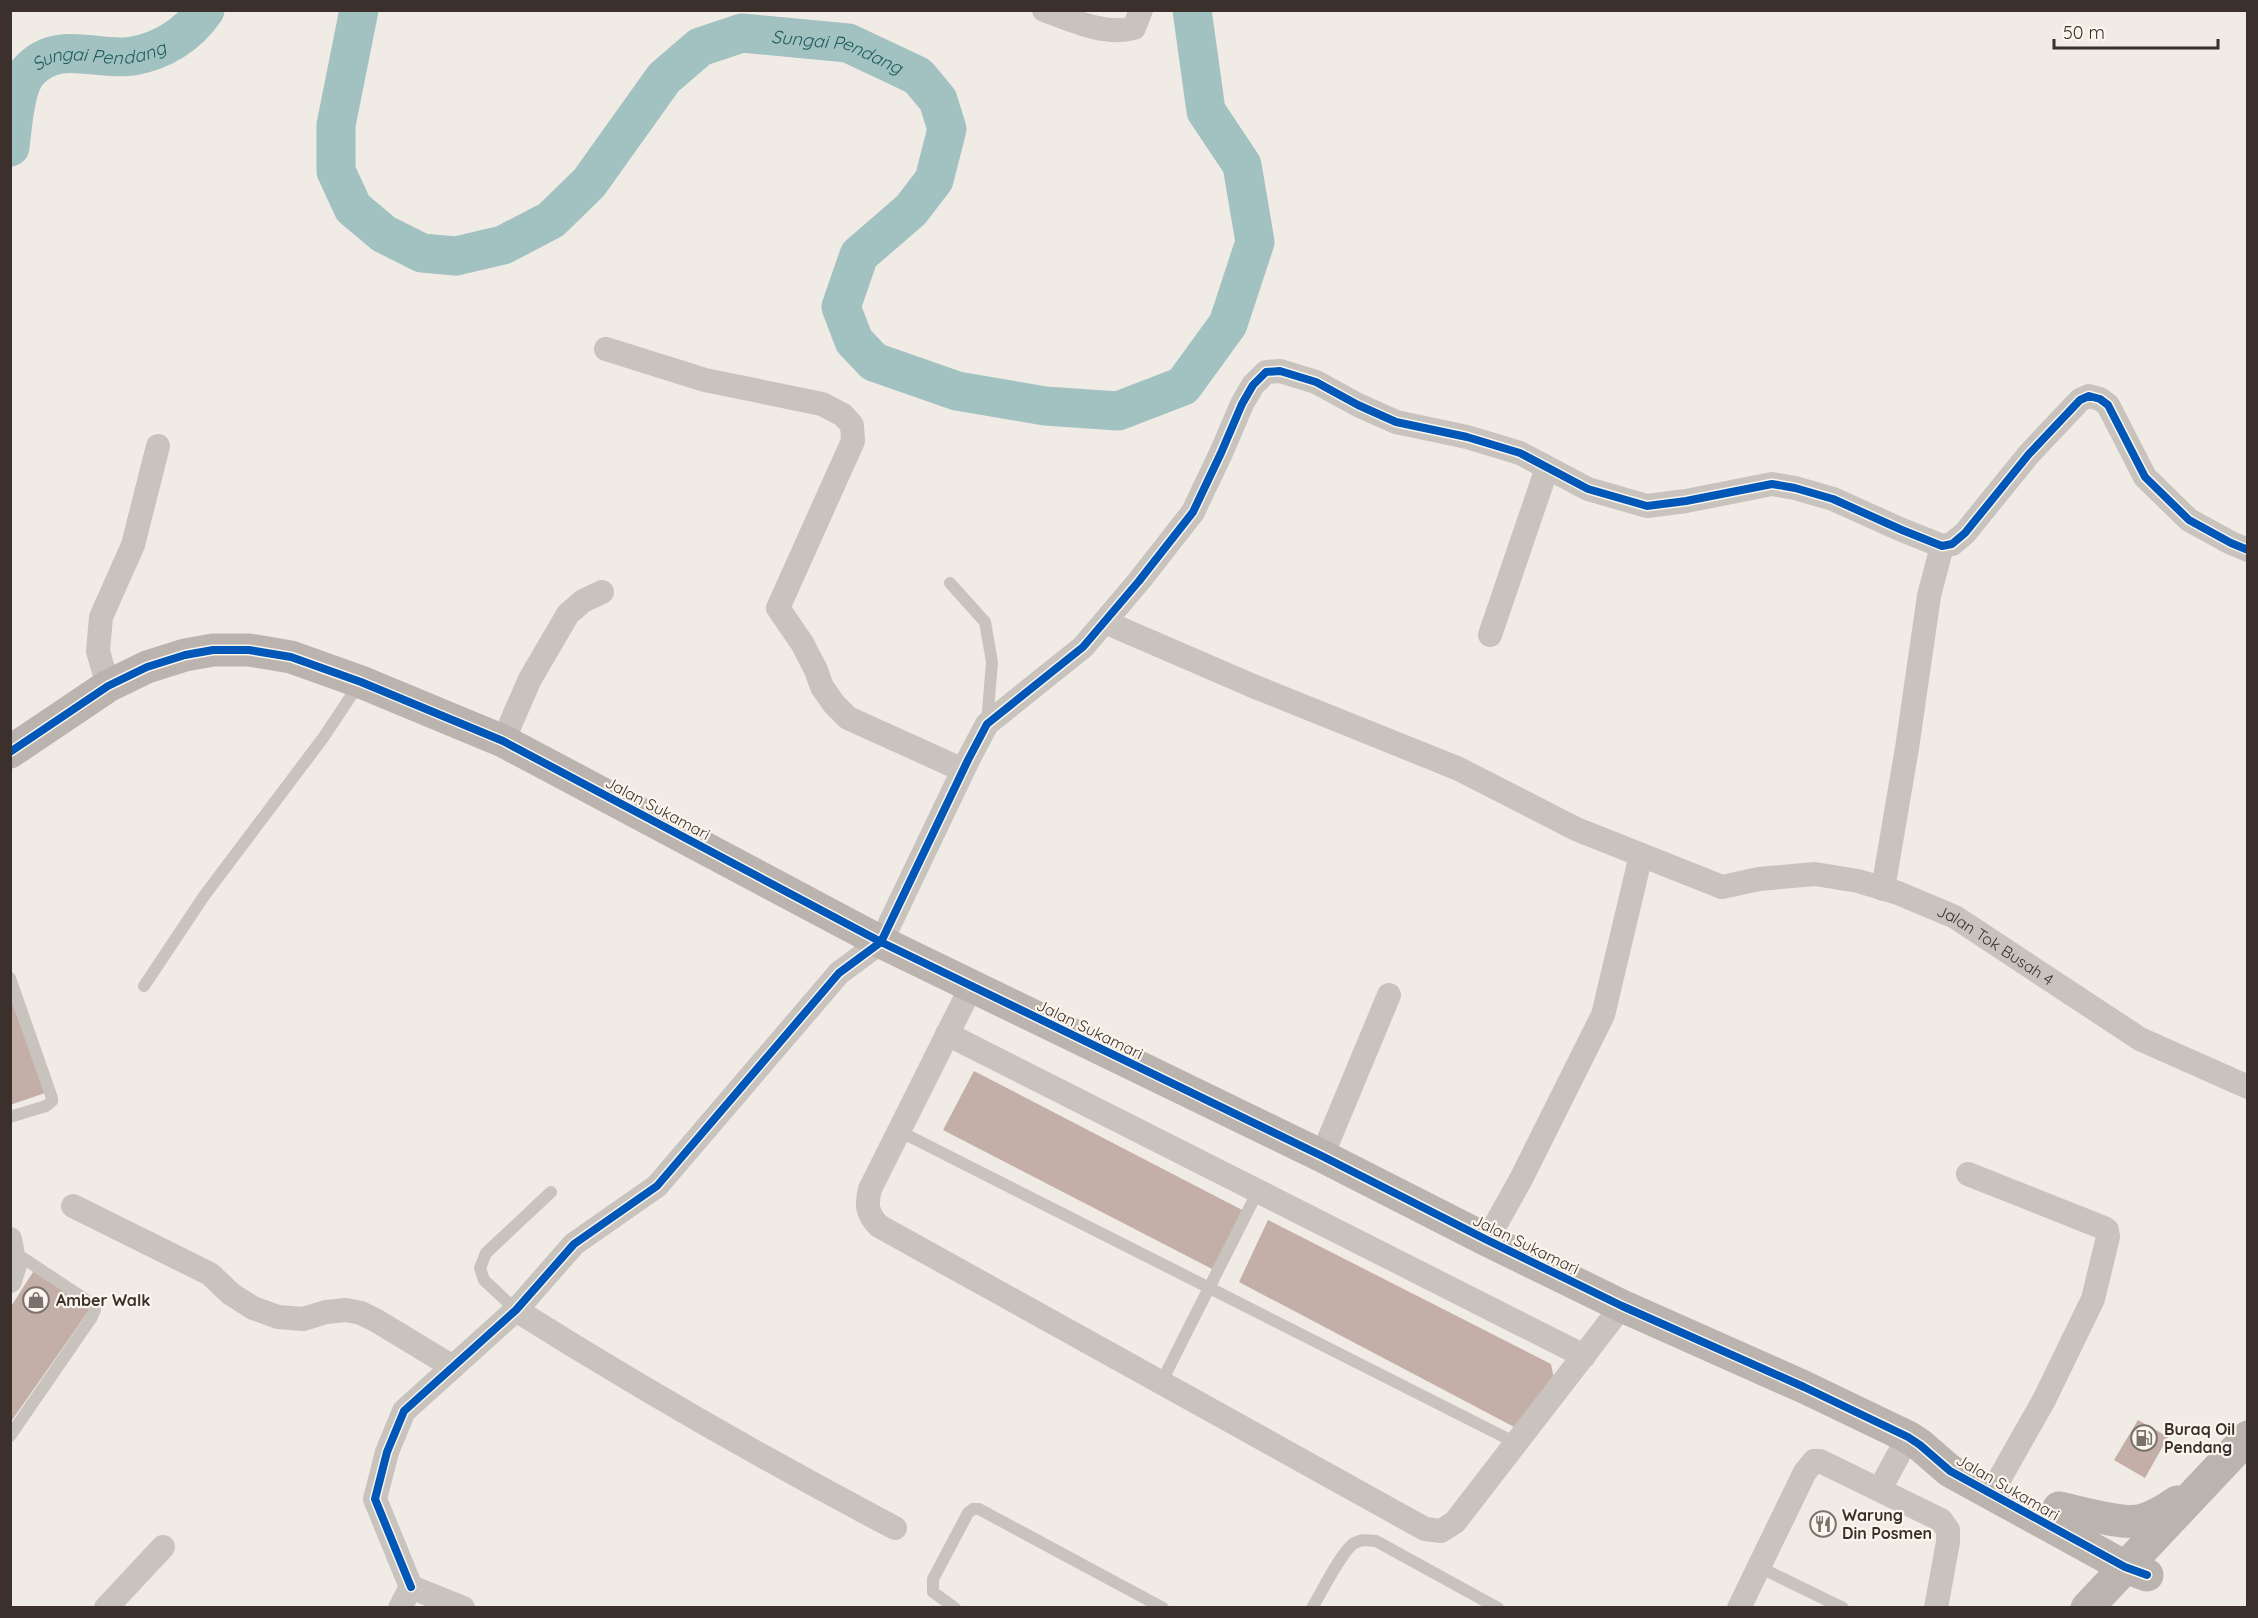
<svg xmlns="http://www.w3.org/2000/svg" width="2258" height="1618" font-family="Quicksand,sans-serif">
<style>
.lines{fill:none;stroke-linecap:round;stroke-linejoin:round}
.river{stroke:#a1c2c1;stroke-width:39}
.building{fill:#c3afa7}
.lane{stroke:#c9c3be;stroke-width:12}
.street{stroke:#c9c3be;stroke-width:24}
.secondary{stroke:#bab3ae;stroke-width:33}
.cycleway-casing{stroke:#fbf5ee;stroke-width:11}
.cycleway{stroke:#0057b8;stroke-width:8}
.labels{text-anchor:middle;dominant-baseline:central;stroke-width:4.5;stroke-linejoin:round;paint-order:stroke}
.street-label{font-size:16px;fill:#3b302b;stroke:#fbf5ee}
.poi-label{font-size:16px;font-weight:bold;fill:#3b302b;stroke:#fbf5ee;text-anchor:start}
.water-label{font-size:18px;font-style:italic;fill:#1f5a5e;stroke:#fbf5ee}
</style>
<rect width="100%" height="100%" fill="#f0ebe5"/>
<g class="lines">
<g class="river">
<path id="s1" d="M359,10L336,125V171L353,208L384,234L422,253L456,256L503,245L551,220L589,183L664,78L700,47L742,33L848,43L918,76L938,100L947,129L934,180L911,210L859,255L841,307L854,341L874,362L957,391L1045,406L1118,411L1183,386L1228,324L1255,242L1242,165L1206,111L1192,10"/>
<path id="s2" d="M10,147C13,126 14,88 28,72C57,38 97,62 133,56C162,51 188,35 205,10"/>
</g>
</g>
<path class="building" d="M10,996L45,1093L10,1105Z
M974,1071L1246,1212L1216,1271L943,1130Z
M1268,1220L1551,1364L1555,1384L1518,1429L1239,1282Z
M35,1269L90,1309L10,1423V1308Z
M2138,1420L2168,1437L2145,1478L2114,1460Z"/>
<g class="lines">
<path class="lane" d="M950,583L985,622L992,662L987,723
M10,978L52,1098V1101L46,1106L10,1117
M144,986L204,896L323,738L359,684
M899,1131L1516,1443
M516,1310L484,1280L480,1268L486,1253L551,1192
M1161,1383L1258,1191
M10,1436L92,1317L95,1310L91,1303L14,1252
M1759,1567L1843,1608
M955,1608L933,1592V1579L968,1513L973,1509H979L1163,1608
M1312,1608C1322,1592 1340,1554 1353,1544C1360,1539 1368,1540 1376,1541L1498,1608"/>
<g class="street">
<path d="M1044,10C1071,20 1105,36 1134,28L1141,10"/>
<path d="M606,349L705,380L822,404L843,415L852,425L853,441L778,608L802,643L816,670L822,687L834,704L848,718L963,770"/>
<path id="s3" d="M1105,622L1253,686L1459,769L1576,829L1722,887L1759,879L1815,874L1858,881L1898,893L1955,917L2140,1039L2248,1087"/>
<path d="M1490,635L1547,468"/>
<path d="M108,686L98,651L101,617L133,545L158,446"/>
<path d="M503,741L530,679L568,614L583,601L602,592"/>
<path d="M1883,889L1907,748L1929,596L1942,546"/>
<path d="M971,987L870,1189C866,1205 867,1214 879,1226L1425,1529L1441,1531L1455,1522L1622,1306"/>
<path d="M947,1034L1584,1356"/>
<path d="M1322,1156L1389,995"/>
<path d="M1968,1174L2104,1228L2107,1230L2108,1237L2093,1299L2044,1400L2001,1476"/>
<path d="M73,1206L210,1274L231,1294L253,1308L278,1317L303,1319L326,1312L346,1310L361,1313L377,1321L453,1367"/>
<path d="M10,1239L15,1265L10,1281"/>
<path d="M1487,1240L1521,1179L1603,1015L1641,855"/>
<path d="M516,1310C640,1388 766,1460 895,1528"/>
<path d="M1880,1489L1908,1437"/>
<path d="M411,1587L375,1499L387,1452L404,1411L516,1310L574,1244L657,1186L839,973L881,942L968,760L987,724L1083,647L1139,581L1193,512L1221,453L1242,404L1253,385L1266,372L1280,371L1316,382L1358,405L1396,422L1467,437L1520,453L1588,489L1647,506L1686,501L1772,484L1795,488L1833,499L1902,530L1942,546L1952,544L1965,533L2029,454L2080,400L2089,396L2100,399L2108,405L2145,477L2189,520L2231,543L2248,550"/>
<path d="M106,1608L163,1547"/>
<path d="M400,1608L411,1587L463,1608"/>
<path d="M1739,1608L1805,1472L1814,1461H1820L1941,1520L1948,1530V1542L1936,1608"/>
</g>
<path class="secondary" d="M10,752L108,686L147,667L185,655L213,650H249L291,657L361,682L503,741L881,942L1322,1156L1487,1240L1622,1306L1804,1387L1908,1437L1920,1445L1950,1471L2125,1567L2147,1575
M2059,1508C2079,1512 2125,1526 2143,1520C2156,1516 2167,1509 2177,1502
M2087,1608L2248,1437"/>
<g class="cycleway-casing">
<path id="cycleway" d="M10,752L108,686L147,667L185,655L213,650H249L291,657L361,682L503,741L881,942L1322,1156L1487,1240L1622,1306L1804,1387L1908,1437L1920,1445L1950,1471L2125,1567L2147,1575
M411,1587L375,1499L387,1452L404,1411L516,1310L574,1244L657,1186L839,973L881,942L968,760L987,724L1083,647L1139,581L1193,512L1221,453L1242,404L1253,385L1266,372L1280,371L1316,382L1358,405L1396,422L1467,437L1520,453L1588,489L1647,506L1686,501L1772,484L1795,488L1833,499L1902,530L1942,546L1952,544L1965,533L2029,454L2080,400L2089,396L2100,399L2108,405L2145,477L2189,520L2231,543L2248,550"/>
</g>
<use href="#cycleway" class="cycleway"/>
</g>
<defs>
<g id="shop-ring" transform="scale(1.35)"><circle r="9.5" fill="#fbf5ee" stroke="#7a716c" stroke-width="1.5"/><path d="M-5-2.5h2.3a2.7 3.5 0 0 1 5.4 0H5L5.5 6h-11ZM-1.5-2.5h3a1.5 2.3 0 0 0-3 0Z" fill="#7a716c"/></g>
<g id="fuel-ring" transform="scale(1.35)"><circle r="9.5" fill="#fbf5ee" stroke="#7a716c" stroke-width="1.5"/><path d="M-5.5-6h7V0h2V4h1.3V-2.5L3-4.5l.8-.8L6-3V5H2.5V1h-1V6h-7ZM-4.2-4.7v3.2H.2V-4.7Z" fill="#7a716c"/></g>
<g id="restaurant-ring" transform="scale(1.35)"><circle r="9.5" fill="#fbf5ee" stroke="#7a716c" stroke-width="1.5"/><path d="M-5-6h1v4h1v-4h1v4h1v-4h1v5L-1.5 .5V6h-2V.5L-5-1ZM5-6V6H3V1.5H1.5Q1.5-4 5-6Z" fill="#7a716c"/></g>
</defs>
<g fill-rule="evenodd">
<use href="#shop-ring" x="36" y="1300"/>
<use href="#fuel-ring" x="2144" y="1438"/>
<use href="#restaurant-ring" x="1823" y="1524"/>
</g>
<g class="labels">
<g class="street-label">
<text transform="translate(658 808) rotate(28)">Jalan Sukamari</text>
<text stroke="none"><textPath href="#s3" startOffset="962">Jalan Tok Busah 4</textPath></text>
<text transform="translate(1090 1029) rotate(26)">Jalan Sukamari</text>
<text transform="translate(1526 1244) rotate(26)">Jalan Sukamari</text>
<text transform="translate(2008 1487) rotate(30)">Jalan Sukamari</text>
</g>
<g class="poi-label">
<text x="56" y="1300">Amber Walk</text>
<text x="2164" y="1429">Buraq Oil<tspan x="2164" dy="18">Pendang</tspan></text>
<text x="1842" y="1515">Warung<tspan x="1842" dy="18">Din Posmen</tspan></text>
</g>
<g class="water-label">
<text stroke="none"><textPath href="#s1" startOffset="795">Sungai Pendang</textPath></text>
<text stroke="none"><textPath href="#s2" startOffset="154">Sungai Pendang</textPath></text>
</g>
</g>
<rect width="2258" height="1618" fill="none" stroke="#3b302b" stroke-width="24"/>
<path d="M2054 39v9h164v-9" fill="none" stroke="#3b302b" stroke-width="3"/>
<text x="2063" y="39" font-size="18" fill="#3b302b" stroke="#fbf5ee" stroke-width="4.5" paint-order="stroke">50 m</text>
</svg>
